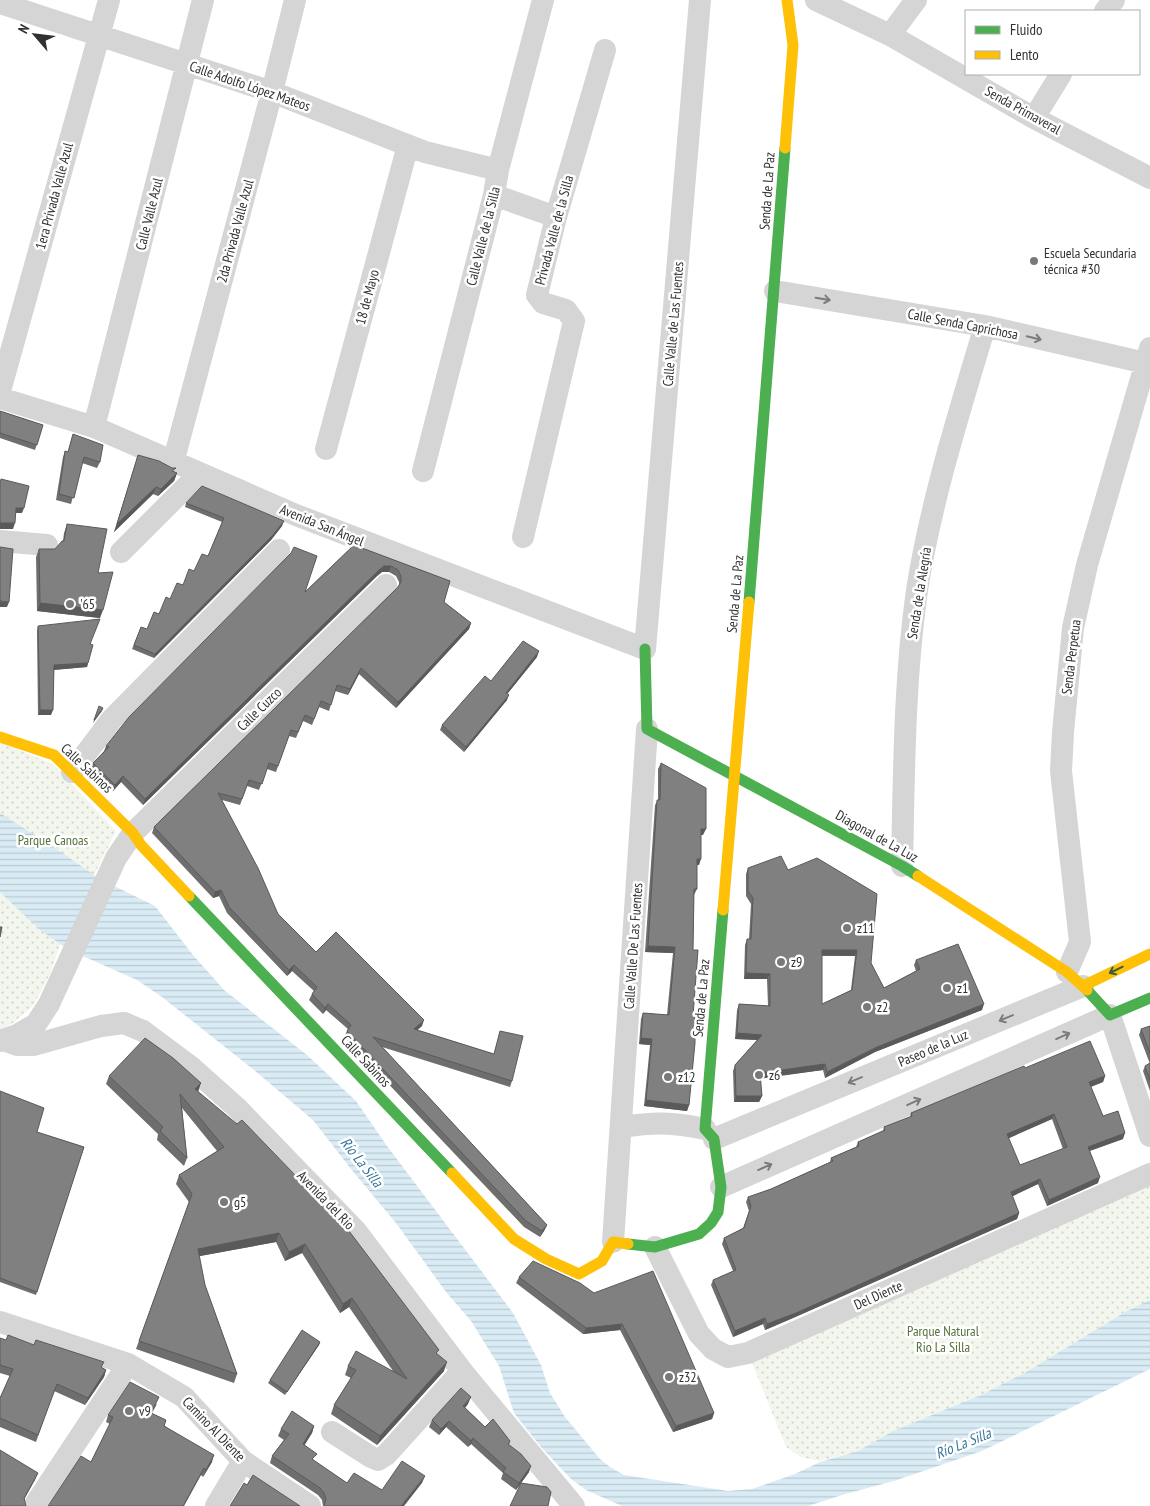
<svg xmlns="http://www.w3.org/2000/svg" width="1150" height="1506" font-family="'PT Sans Narrow',sans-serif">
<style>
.park{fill:url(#park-dots)}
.water{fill:url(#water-rules)}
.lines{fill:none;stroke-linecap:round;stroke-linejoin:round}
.street{stroke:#d5d5d5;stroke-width:22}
.fast{stroke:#4caf50;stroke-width:11}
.slow{stroke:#ffc107;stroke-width:11}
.wall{fill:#6e6e6e;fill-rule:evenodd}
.shaded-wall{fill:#5a5a5a}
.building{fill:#808080;stroke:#5a5a5a;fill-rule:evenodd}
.oneway{stroke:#7b7b7b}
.oneway2{stroke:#3a5d3c}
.poi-dot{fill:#797979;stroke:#fff;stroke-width:2}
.labels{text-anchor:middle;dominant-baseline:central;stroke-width:5;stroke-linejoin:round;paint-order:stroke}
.street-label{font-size:14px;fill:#313131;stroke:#fff}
.poi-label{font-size:14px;fill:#313131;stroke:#fff;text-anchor:start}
.park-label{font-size:14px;fill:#55713a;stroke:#fff}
.water-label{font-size:15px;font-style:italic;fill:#37769b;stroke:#fff}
</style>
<defs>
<pattern id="park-dots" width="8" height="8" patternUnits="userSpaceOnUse" patternTransform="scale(1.25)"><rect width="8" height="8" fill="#f2f6ed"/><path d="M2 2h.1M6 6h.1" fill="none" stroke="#d0d3cc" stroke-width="1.8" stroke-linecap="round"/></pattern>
<pattern id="water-rules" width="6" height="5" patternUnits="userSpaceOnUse" patternTransform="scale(1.25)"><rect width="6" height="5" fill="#d9ebf4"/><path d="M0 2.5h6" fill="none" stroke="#bbcad2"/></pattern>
</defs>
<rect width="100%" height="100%" fill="#fff"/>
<path class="park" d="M0,742L53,764L116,831L61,942L50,974L33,1006L13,1023L0,1030Z
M1150,1174V1367L1125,1312L1028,1371L981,1395L893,1431L858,1451L820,1461L801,1457L786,1447L748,1353Z"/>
<path class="water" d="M0,813L55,848L100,879L155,906L193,955L224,990L307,1055L356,1101L387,1146L513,1313L541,1365L550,1393L565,1417L600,1459L610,1467L624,1475L728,1491L752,1489L795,1474L820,1462L858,1451L893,1431L981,1395L1028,1371L1125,1312L1150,1300V1369L982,1451L894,1481L845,1494L808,1506H622L586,1490L570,1478L541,1447L514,1413L499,1366L471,1321L446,1292L396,1223L351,1169L313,1120L254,1070L162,997L137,980L67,949L39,929L0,892Z"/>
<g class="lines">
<path class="street" d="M816,0L890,35L1034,118L1150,178
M0,3L272,92L425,152L498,170
M1105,11L1114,0
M890,35L916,0
M1034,118L1061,74
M494,195L556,217
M775,291L985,326L1150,364
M0,391L109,0
M0,398L94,427L296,515L645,649L700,0
M94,427L203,0
M326,449L408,145
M173,463L272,92L295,0
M423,471L494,195L498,170L543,0
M523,537L574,321L566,310L543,303L537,295L556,217L605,50
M0,541L47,545
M121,552L199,474
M72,772L112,719L279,550
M902,866C904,774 904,682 917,590C931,501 959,413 985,326
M1067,972L1080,942L1061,771L1063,732L1073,628L1087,565L1150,348
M3,1040L17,1045H34L101,1026L124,1023L143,1031L190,1066L237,1108L356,1231L462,1371L574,1506
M0,1041L17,1035L36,1024L49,1004L116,858L133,833L386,585
M621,1127C655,1122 671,1122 705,1129
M714,1139L1083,986
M721,1187L1110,1015L1150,1136
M613,1242L647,729
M655,1247L699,1334L713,1349L728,1357L748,1353L1150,1174
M0,1322L128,1364L184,1397L243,1461L310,1506
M332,1432L371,1457L378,1460L386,1455L462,1371
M34,1506L128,1364
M216,1506L243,1461"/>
<path class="fast" d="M749,602L785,148
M645,649L647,729L902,866L918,876
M189,896L452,1173
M1087,990L1110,1015L1150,998
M628,1244L655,1247L699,1234L711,1223L718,1212L721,1187L714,1139L705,1129L723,910"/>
<path class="slow" d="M785,148L793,45L787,0
M0,737L54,755L133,833L141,845L189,896
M918,876L1067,972L1087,990
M723,910L749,602
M1083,986L1150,954
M452,1173L514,1239L546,1259L579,1274L602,1261L613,1242L628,1244"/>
</g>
<path class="wall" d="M0,411L43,425L35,450L0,438Z
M73,434L100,462L97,468L82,463L71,504L56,500L63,457L65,451L68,452Z
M138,455L177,473L174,481L158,496L153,494L114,532Z
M186,503L282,526L271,540L154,658L132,649L141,627L147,629L170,599L183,585L194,571L208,556L222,522L185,507Z
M67,524L98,573L100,618L37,611L36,557L39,549H55L63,541L64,533Z
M354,545L450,581L444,602L471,623L469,629L396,708L359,674L348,695L335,691L329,711L319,707L312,725L303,721L296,738L289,736L276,772L267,769L259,790L247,786L240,805L222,800L278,914L316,952L422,1026L417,1030L494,1054L500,1031L512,1081L510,1087L382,1047L547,1225L544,1231L540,1237L524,1227L344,1037L348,1029L326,1010L323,1014L309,1000L312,994L314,991L292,971L287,976L227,913L219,896L213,898L152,833L154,827L397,588L399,586V582L396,576L389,572H382L377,576L143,805L121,782L113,791L91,769L93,763L104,751L106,746L305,592Z
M38,626L90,644L88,663L87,667L54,670L51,715H38L37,631Z
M537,657L507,694V700L464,752L440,730L442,725L491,681Z
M661,763L703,835H701L699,865H697V889L694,895L693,950V1016L689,1105L687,1111L644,1106L650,1045L639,1044L641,1019L643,1013L667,1015L673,953L645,952L655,805L658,800V769Z
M748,868L788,870L871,963L884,988L916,971L914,965L916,960L982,1010L875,1052L825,1078L823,1070L760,1078L762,1096L759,1102H734L733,1071L735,1065L757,1040L735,1039L737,1010L739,1004L768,1006L767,979H744L745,945L747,939H749L751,904L746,896V874ZM822,956H855L851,990L822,1004Z
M1150,1026V1091L1143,1071L1145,1066L1150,1064L1139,1035L1141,1029Z
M1025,1068L1105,1076L1103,1082L1091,1087L1103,1116L1123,1139L1090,1151L1098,1183L1047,1206L1038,1184L1012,1196L1019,1213L1017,1219L793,1318L765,1330L763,1324L733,1337L711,1285L713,1280L733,1271L722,1244L724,1238L743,1228L749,1211L746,1202L748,1197L771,1189L830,1162L831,1158L856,1147L858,1142L883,1131L884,1127L910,1117L911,1113ZM1052,1119L1063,1149L1020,1165L1008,1138Z
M109,1076L198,1092L437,1355L444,1371L377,1445L331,1414L334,1405L351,1378L345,1375L348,1366L393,1371L349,1307L340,1313L302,1253L285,1261L276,1242L199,1256L205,1285L237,1374L234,1383L136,1349L189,1202L176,1184L179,1175L217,1151L182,1108L187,1158L184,1166L157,1140L158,1134L106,1084Z
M0,1091L37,1132L84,1147L36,1295L0,1282Z
M519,1277L580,1283L714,1413L712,1419L673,1432L620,1330L583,1334L516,1283Z
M0,1338L6,1340L34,1345L102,1368L106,1370L104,1377L85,1405L54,1391L36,1442L0,1427V1398L10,1376L0,1373Z
M320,1342L319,1345L285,1395L268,1383L270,1380Z
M157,1404L152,1413L165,1426L212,1462L203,1477L201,1475L91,1462L110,1424L106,1422L108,1415Z
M468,1404L465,1408L485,1427L510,1441L509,1445L529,1472L516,1490L501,1479L503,1473L471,1444L468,1447L446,1427L439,1435L429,1427L432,1420Z
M314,1426L312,1433L304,1445L314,1461L347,1483L382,1490L422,1483L323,1506L322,1500L318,1495L270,1463L272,1456L284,1440L278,1436L281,1429Z"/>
<path class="shaded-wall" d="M177,473L174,481L158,496L161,489Z
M156,487L153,494L114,532L117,524Z
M16,508H24L22,513H14Z
M284,521L282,526L271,540L154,658L155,654Z
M0,523H15L13,529H0Z
M384,566H391L389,572H382L377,576L143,805L145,799L379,570Z
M0,601L9,602L7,607H0Z
M40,603L103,610L100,618L37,611Z
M471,623L469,629L396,708L398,702Z
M539,651L537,657L504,698L506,693Z
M88,663L87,667L52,670L54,665Z
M361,668L359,674L348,695L350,689Z
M509,695L507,700L464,752L466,747Z
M103,708L102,711L93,723L94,720Z
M40,710H53L51,715H38Z
M123,776L121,782L113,791L115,785Z
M701,829H706L703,835H699Z
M697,859H701L699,865H695Z
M221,890L219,896L213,898L215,892Z
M648,946L675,947L673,953L645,952Z
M822,950H857L855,956L819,955Z
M294,965L292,971L287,976L289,970Z
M746,973L770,974L767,979H744Z
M328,1004L326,1010L323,1014L325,1008Z
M984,1004L982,1010L875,1052L825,1078L827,1072L877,1047Z
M424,1020L422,1026L412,1035L414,1029Z
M737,1033L762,1035L760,1040L735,1039Z
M641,1038L652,1039L650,1045L639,1044Z
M825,1064L823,1070L758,1079L760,1073Z
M1105,1076L1103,1082L1087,1088L1089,1082Z
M201,1083L198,1092L195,1089Z
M736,1096H762L759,1102H734Z
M646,1100L689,1105L687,1111L644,1106Z
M1054,1114L1052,1119L1005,1140L1007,1134Z
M1125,1133L1123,1139L1086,1152L1088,1147Z
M1100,1177L1098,1183L1047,1206L1049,1200Z
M1040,1179L1038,1184L1009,1198L1011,1192Z
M1019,1213L1017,1219L793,1318L765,1330L767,1324Z
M547,1225L544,1231L540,1237L542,1231Z
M279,1233L276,1242L195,1257L198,1249Z
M305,1244L302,1253L285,1261L289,1252Z
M352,1298L349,1307L340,1313L343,1304Z
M765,1318L763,1324L733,1337L735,1331Z
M622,1324L620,1330L583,1334L586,1328Z
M320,1342L319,1345L285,1395L287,1392Z
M447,1362L444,1371L377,1445L380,1436Z
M106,1370L104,1377L85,1405L88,1398Z
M471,1397L468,1404L461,1412L463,1406Z
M714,1413L712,1419L673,1432L676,1426Z
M449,1421L446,1427L439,1435L441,1429Z
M314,1426L312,1433L301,1451L303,1444Z
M473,1438L471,1444L468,1447L471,1441Z
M214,1455L212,1462L203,1477L206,1470Z
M531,1466L529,1472L516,1490L519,1483Z
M204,1468L201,1475L184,1506H183Z
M38,1473L35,1480L21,1505L24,1498Z
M425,1476L422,1483L404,1506H401Z"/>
<path class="building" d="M0,411L43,425L37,445L0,433Z
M73,434L103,445L100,462L84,457L74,498L59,494L65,451L68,452Z
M138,455L159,461L172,468H176L172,471L177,473L161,489L156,487L117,524Z
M1,479L29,486L24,508H16L15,523H0V483Z
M202,486L284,521L273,535L155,654L134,645L141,627L147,629L154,612L159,614L166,597L170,599L177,583L183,585L189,569L194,571L202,554L208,556L224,518L186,503Z
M67,524L107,529L98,573L113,572L103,610L40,603L39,549H55L62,541H64Z
M354,545L450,581L444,602L471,623L398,702L361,668L350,689L337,685L331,705L321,701L314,719L305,715L298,732L291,730L278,766L269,763L262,784L249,780L242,799L218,793L258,868L278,914L316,952L336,932L424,1020L414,1029L494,1054L500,1031L523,1036L512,1081L373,1037L547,1225L542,1231L526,1221L347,1031L351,1025L328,1004L325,1008L312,994L317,987L294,965L289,970L229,907L221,890L215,892L154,827L397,588L401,582V576L398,570L391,566H384L379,570L145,799L123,776L115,785L93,763L109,747L106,746L129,717L291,553L294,547L317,556L305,592Z
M0,547L13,549L9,602L0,601Z
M100,619L90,644L93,645L88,663L54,665L53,710H40L38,626Z
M523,641L539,651L506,693L509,695L466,747L442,725L485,676L491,681Z
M99,706L103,708L94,720Z
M661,763L706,788V829H701V859H697V889H694L693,950H698L693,1016H695V1043L689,1105L646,1100L652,1039L641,1038L643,1013L669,1015L675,947L648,946L657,800H660Z
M781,856L788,870L817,858L877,894L871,963L884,988L920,969L916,960L958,944L984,1004L877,1047L827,1072L825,1064L760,1073L762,1096H736L735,1065L762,1035L737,1033L739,1004L770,1006V974L746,973L747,939H751L753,898L748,891V868ZM822,950H857L852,990L822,1004Z
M0,927H2L0,937Z
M1150,1026V1053L1141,1029Z
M145,1038L173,1058L201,1083L195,1089L237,1124L242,1120L349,1231L439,1350L436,1353L447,1362L380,1436L334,1405L356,1370L348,1366L356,1351L407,1379L352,1298L343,1304L305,1244L289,1252L279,1233L198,1249L205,1285L237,1374L139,1341L192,1194L179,1175L224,1147L180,1094L187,1158L160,1131L163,1127L109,1076Z
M1090,1041L1105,1076L1089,1082L1103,1116L1118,1111L1125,1133L1088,1147L1100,1177L1049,1200L1040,1179L1011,1192L1019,1213L796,1313L767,1324L765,1318L735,1331L713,1280L736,1270L724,1238L744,1228L751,1206L748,1197L771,1189L833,1161L831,1158L859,1146L858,1142L885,1130L884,1127L912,1116L911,1113L1024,1066L1025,1068ZM1054,1114L1067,1147L1020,1165L1007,1134Z
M1150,1063V1080L1145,1066Z
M0,1091L44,1108L37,1132L84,1147L37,1292L0,1278Z
M533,1261L580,1283L594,1293L653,1271L714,1413L676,1426L622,1324L586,1328L519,1277Z
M302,1330L320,1342L287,1392L270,1380Z
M8,1335L34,1345L36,1340L104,1362L101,1367L106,1370L88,1398L57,1384L38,1435L0,1418V1398L13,1369L0,1365V1338L6,1340Z
M130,1382L159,1397L151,1413L166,1420L164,1426L214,1455L206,1470L204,1468L183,1506H48L81,1456L91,1462L113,1417L108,1415Z
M461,1388L471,1397L463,1406L485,1427L493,1419L510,1441L508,1444L521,1454L531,1466L519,1483L503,1472L506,1468L473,1438L471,1441L449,1421L441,1429L432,1420Z
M292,1411L314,1426L303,1444L317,1454L312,1459L347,1483L354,1473L382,1490L402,1461L425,1476L401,1506H324L326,1499L324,1493L320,1488L272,1456L289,1434L281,1429Z
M0,1450L38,1473L24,1498L26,1506H0Z
M253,1475L300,1506H230L244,1483L247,1485Z
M521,1483L547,1487L551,1492L548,1506H510Z"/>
<defs><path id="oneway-shaft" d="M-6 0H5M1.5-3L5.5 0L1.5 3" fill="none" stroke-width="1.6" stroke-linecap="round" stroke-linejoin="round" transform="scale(1.25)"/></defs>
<g class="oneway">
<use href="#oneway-shaft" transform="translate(823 299) rotate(9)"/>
<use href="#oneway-shaft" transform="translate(1034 338) rotate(13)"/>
<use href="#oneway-shaft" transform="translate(1006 1018) rotate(157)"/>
<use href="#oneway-shaft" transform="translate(1063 1036) rotate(-24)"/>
<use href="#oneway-shaft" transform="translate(855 1080) rotate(157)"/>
<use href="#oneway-shaft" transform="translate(914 1102) rotate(-24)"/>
<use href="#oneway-shaft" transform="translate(765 1167) rotate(-24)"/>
</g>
<use class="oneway2" href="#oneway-shaft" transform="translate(1116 970) rotate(154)"/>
<g class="poi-dot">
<circle cx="1034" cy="261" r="5"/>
<circle cx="70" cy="604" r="5"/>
<circle cx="847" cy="928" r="5"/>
<circle cx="781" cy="962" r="5"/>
<circle cx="947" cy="988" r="5"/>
<circle cx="867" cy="1007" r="5"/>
<circle cx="759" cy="1075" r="5"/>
<circle cx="668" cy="1077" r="5"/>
<circle cx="224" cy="1202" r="5"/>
<circle cx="669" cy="1377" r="5"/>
<circle cx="129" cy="1411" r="5"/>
</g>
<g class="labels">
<g class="street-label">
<text transform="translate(250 86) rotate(19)">Calle Adolfo López Mateos</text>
<text transform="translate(1023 110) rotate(29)">Senda Primaveral</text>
<text transform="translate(767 191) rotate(-86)">Senda de La Paz</text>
<text transform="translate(54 196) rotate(-75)">1era Privada Valle Azul</text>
<text transform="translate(149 214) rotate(-76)">Calle Valle Azul</text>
<text transform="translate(554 230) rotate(-75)">Privada Valle de la Silla</text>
<text transform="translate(235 231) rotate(-75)">2da Privada Valle Azul</text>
<text transform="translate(483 236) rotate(-76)">Calle Valle de la Silla</text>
<text transform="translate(367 297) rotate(-75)">18 de Mayo</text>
<text transform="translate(673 324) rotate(-85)">Calle Valle de Las Fuentes</text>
<text transform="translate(963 324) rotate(11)">Calle Senda Caprichosa</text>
<text transform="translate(322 525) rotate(22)">Avenida San Ángel</text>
<text transform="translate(919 593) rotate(-81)">Senda de la Alegría</text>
<text transform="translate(735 594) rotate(-85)">Senda de La Paz</text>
<text transform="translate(1071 657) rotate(-83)">Senda Perpetua</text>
<text transform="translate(259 709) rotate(-44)">Calle Cuzco</text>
<text transform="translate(87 768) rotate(43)">Calle Sabinos</text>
<text transform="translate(877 836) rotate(29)">Diagonal de La Luz</text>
<text transform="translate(633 946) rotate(-86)">Calle Valle De Las Fuentes</text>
<text transform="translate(701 998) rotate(-85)">Senda de La Paz</text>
<text transform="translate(933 1048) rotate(-23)">Paseo de la Luz</text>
<text transform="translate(366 1061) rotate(47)">Calle Sabinos</text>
<text transform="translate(326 1200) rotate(46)">Avenida del Rio</text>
<text transform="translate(878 1295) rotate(-24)">Del Diente</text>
<text transform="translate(214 1429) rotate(46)">Camino Al Diente</text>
</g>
<g class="poi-label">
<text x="1044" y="253">Escuela Secundaria<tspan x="1044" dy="16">técnica #30</tspan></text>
<text x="80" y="604">'65</text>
<text x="857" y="928">z11</text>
<text x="791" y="962">z9</text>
<text x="957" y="988">z1</text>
<text x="877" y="1007">z2</text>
<text x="769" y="1075">z6</text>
<text x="678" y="1077">z12</text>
<text x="234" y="1202">g5</text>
<text x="679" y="1377">z32</text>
<text x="139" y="1411">v9</text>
</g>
<g class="park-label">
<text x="53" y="840">Parque Canoas</text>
<text x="943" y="1331">Parque Natural<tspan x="943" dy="16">Rio La Silla</tspan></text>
</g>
<g class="water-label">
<text transform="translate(362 1162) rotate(52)">Río La Silla</text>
<text transform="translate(963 1443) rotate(-22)">Río La Silla</text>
</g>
</g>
<rect x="965" y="10" width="175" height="65" fill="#ffffff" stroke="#adadad"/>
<rect x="975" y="26" width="25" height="8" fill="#4caf50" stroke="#adadad"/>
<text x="1010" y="35" font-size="15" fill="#313131">Fluido</text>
<rect x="975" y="51" width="25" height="8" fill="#ffc107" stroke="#adadad"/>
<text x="1010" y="60" font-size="15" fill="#313131">Lento</text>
<g transform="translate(35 35) rotate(298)" stroke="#ffffff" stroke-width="4" paint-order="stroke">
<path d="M0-4L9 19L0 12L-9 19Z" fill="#313131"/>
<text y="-8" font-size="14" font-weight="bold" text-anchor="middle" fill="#313131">N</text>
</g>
</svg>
